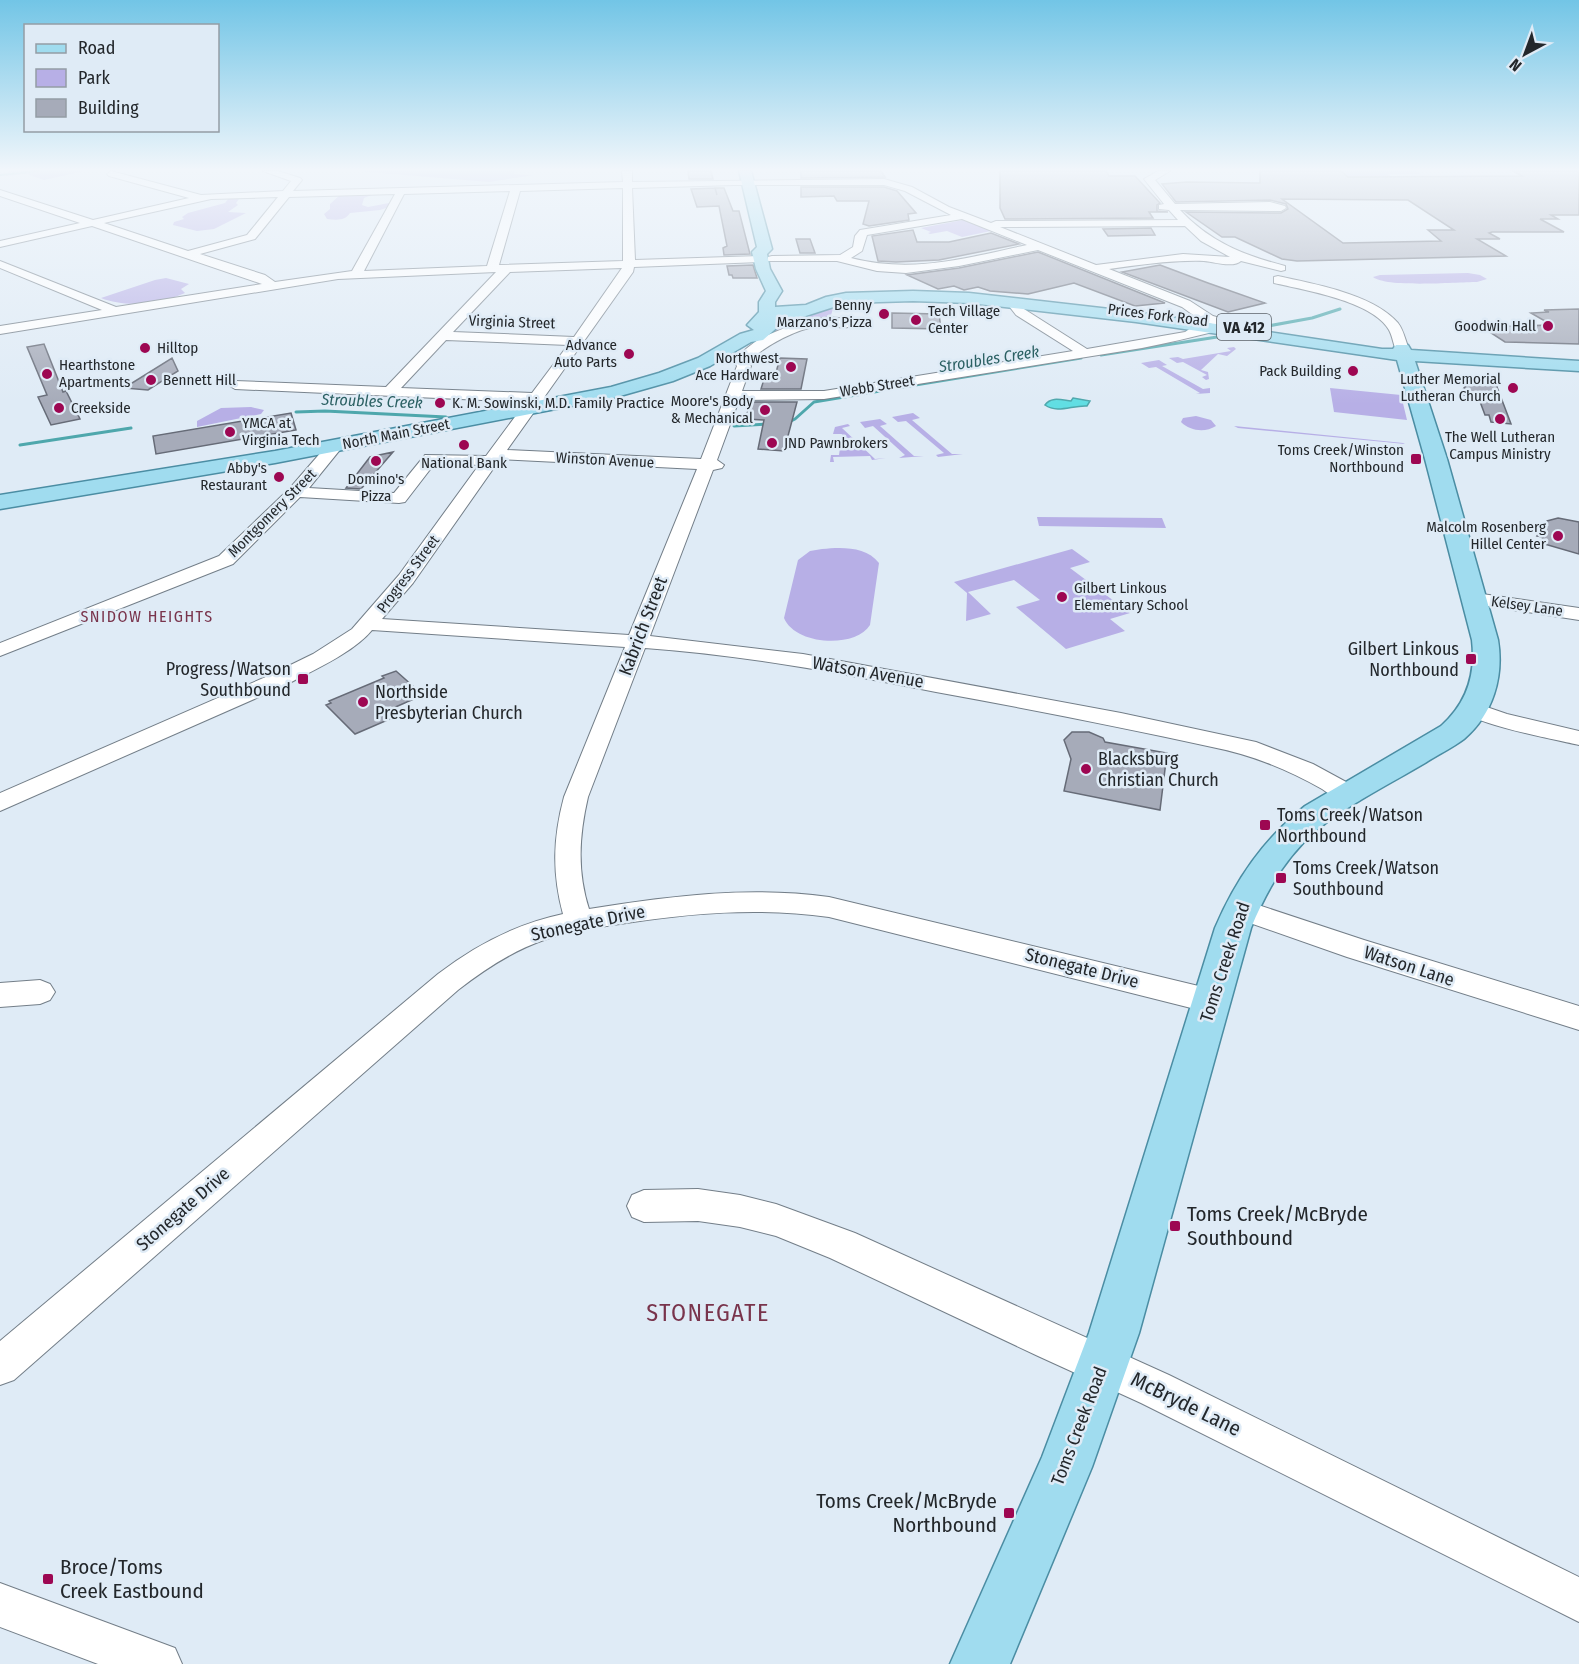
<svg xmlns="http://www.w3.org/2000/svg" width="1579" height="1664" font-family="'Fira Sans Condensed',sans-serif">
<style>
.green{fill:#b7afe6}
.water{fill:#61dee3;stroke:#4ea7ac;stroke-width:1.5}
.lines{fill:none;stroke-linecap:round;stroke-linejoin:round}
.stream-far1{stroke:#4ea7ac;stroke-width:2}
.stream{stroke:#4ea7ac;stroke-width:3}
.building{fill:#a6abb9;stroke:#666b77;stroke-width:1.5;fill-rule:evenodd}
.minor-casing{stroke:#737e88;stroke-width:2}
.major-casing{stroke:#4b8da3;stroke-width:3}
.minor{fill:#fff;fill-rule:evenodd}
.major{fill:#a0dcef;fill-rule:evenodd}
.poi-dot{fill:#9d0752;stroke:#dfebf6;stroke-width:2}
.labels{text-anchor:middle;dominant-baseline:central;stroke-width:5;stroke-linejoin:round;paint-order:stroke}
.far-poi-label{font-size:15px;fill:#23272b;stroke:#dfebf6;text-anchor:end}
.far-street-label{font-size:15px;fill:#23272b;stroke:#dfebf6}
.shield{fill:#dfebf6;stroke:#5b6268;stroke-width:1.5}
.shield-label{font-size:16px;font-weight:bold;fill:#23272b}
.far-water-label{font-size:16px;font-style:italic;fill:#2b6063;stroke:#dfebf6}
.far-neighbourhood-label{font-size:16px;letter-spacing:1.5px;fill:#79344c;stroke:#dfebf6}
.street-label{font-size:18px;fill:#23272b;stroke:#dfebf6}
.poi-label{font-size:18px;fill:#23272b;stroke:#dfebf6;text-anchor:start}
.near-poi-label{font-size:21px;fill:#23272b;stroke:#dfebf6;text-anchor:start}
.near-street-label{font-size:21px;fill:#23272b;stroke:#dfebf6}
.near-neighbourhood-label{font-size:24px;letter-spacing:1.5px;fill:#79344c;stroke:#dfebf6}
</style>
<rect width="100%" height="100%" fill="#dfebf6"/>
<path class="green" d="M9,171H85L44,180L27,174L5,176Z
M356,171H515L514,174L534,175L489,182Z
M1326,171H1416L1420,174H1388L1396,180H1353Z
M374,194L364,198L362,205L368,207L389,203V207L380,210L350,213C345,221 337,220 327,219L324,214L330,209V204L340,195Z
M229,198L239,199L236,203L238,205L228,212L246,213L214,229L197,231L173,225L174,222L184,219L182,217L188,213L225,203Z
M963,220L991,231L962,237L947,231L930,234L928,233L931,232L921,228Z
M1468,273L1480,275L1487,279L1477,282C1456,282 1387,288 1373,277L1380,275Z
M166,278L189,284L181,289L185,293C161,304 126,308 101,298L155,280Z
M835,303L830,318L813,320L742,357L735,356L758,342L779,324Z
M1234,347L1236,349L1227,356L1218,354L1201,370L1208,372L1209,379L1206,380L1202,377L1207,375L1183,362L1177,363L1169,358L1178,357L1183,359L1231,351L1227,348Z
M1159,360L1167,365L1162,366L1203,389L1210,388V393L1196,394L1200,393L1156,367L1149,368L1141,363Z
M1330,388L1401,395L1407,420L1334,412Z
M251,407L264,410L261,414L197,427V421L221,408Z
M913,413L920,418L912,420L952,454H963L938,457L936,455L944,453L906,421L898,422L892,417Z
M1196,416L1211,420L1216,426C1205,433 1190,431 1181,422L1183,418Z
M880,419L887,424L880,426L914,456H924L899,458L905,455L873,426L865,428L860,422Z
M848,424L850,426L842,428L875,459L886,458L872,460L870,456L833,457L834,462H830L831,455H839L842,434H833L835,427Z
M1234,426L1403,443L1405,444L1238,428Z
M1037,517L1162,518L1166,528L1039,526Z
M822,549C841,547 866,546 879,563L870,625C855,649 795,645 784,618L798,560L810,551Z
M1072,549L1090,562L1070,568L1130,613L1110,619L1125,631L1066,649L1016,607L1040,600L1014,580L968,592L991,614L966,621L967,593L954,582Z"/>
<path class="water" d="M1073,398L1090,401L1087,406C1072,405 1058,414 1045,405C1051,396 1062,400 1071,401Z"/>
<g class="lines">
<path class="stream-far1" d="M0,175L38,171"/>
<path class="stream" d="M1268,326L1312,318L1340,309
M1101,355L1230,335
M903,387L1081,358
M296,412L325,411L446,417
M787,423L795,419L814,402L880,391
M734,426L769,424
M20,445L131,428"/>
</g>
<path class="building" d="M688,171H711L713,179H689Z
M801,171H881L885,177L801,178Z
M1000,171H1106L1109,176H1135L1160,203L1157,205V211L1168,212H1149L1153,218L1005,219L1000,208Z
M1260,171H1341L1348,177L1522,176L1513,171H1579V215H1551L1558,219H1540L1564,232H1492L1489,233L1500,239H1477L1506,256L1297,261L1282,259L1235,237H1222L1186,212L1281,213L1288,209L1286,204L1270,200L1176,202L1162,184L1187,182L1260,183ZM1282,199L1408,200L1454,230H1428L1441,241L1343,243Z
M801,187H884L897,191L916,213L908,214L909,220L869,226L863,224L869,201H837L834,196L801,197Z
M715,188L717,195L715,188H724L733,211H739L750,254L724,255L723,248L727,246L719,206L697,207L691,189Z
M1151,228L1155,235L1108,236L1103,229Z
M913,230L917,242H949L991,233L1019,244L939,260L896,262L878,261L872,236Z
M796,239H810L815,253H800Z
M1038,252L1165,303L1135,306L1074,283L1028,294L990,291L978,287L964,290L954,286L938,289L907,275L959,268Z
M753,265L757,278H733L732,275H729L727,266Z
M1160,265L1208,283L1265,303L1228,312L1122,272Z
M1579,309V344L1505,342L1485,329H1491L1488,327L1552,325L1531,313L1549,312L1544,310Z
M892,313L939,314L941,329L892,328Z
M44,344L63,392L66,391L80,419L51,425L38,397L47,395L27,347Z
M172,358L178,371L148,390L124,388Z
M780,358L807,359L801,389H761L765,376H775Z
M1483,376L1494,379L1511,424L1491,422L1489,415H1485L1479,399L1464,395L1469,389L1464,388L1474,377Z
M751,402H797L784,451L758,449L764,420L745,419Z
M291,413L296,430L156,454L153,436Z
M393,452L361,489L346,488L370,457Z
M1558,518L1579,522V554L1541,543L1543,537L1537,536L1547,521Z
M396,671L423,695L384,712L390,719L355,734L326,705L331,703L329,701L384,678L382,676Z
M1072,732H1089L1103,738L1105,742L1167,753L1160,810L1064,791L1071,759L1064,740Z"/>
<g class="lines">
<g class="minor-casing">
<path id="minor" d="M111,171L201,195L283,191L291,181L263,171H278L300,178L302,180L293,191L623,182L622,171H632V182L884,179L912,187L949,207L991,223L996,221L1178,220L1169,210L1159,209V205L1164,204L1144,179L1158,171H1170L1155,180L1175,204L1270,202L1285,206L1286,208L1281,211L1180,210C1210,242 1243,255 1285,266V270L1281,271L1241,261C1234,268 1214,262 1204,261C1172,260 1140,265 1109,269L1190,301L1213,316L1231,321L1232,324L1231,327L1217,325L1219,328L1217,331C1192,337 1168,343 1142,348L824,399L739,400L717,460L724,465L722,468L713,470L650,636L803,654L1121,713L1256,742L1313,764L1359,789L1362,795L1359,801C1344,805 1334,797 1322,789C1287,769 1252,755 1212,747C1121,727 1029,709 936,692C840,673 743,655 645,648L588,797C579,836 577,871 589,909C670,896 748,886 829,897L1211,989L1221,993L1226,1001L1221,1009L1211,1013L829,917C758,907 690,913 620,924C595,928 569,931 544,940C512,951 485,969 458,990L14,1380L0,1385V1341L438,974C476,945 516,924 563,914C552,873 553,838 564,797L625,647L372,630C352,654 311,671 284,686L0,811V793L268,676L313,654L352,629L399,575L479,465L435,463L405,502L399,503L300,497L233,564L0,656V643L219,556L290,488L329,443L335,441L343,446L309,488L394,493L425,455L486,456L526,402L235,389L228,385L235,381L386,387L496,272L338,279L0,334V326L102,310L0,268V261L116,307L262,284L92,226L0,247V241L80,223L0,196V190L93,220L189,198L109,176L107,174ZM734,185H884L905,191L951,215L860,230L855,236L853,247L840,255L772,256L768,257V261H837L877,271L906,273L959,266L1038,250L1182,307L1203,322L1212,324L1194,326L1185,332L1087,349L1024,309L1021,300H1013L1009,306L1016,315L1073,351L824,391H742L751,366L748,362C767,344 796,329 823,325C833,324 845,332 853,324C834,306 769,331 751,345C745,349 739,356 734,362L737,366L701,459L507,450L539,405L548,407L553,406L555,403L545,396L633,272L634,267L760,262L766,259L760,256L635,260L632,188ZM623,188V261L499,265L520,191ZM510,191L487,266L364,271L404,194ZM395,194L352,271L275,282L265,275L200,254L255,239L289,197ZM278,197L247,235L188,251L104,223L211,199ZM962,219L1027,245C965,258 914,274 851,258L862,251L867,235ZM1185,226L1201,241L1230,257L1183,254L1096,265L1000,227ZM622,268L574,337L453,332L510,272ZM446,340L568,345L532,393L401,388ZM500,459L697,469L629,635L382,619L413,583Z
M1278,276C1314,284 1373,294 1398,323C1404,331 1405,340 1409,349L1407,352H1397C1393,345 1393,337 1389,330C1373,301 1304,290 1274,283V277Z
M1475,593L1579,608V620L1468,603L1465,599L1468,595Z
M1472,702L1507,714L1579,731V745C1557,740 1471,724 1461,709L1464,704Z
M1240,899L1364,940L1579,1006V1030L1347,957L1230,916L1226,909L1230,902Z
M40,980L50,984L55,992L50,1000L40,1004L0,1007V983Z
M698,1189L740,1195L776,1204L855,1233L1169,1375L1579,1577V1622L1141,1403L1038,1356L830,1258L776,1236L740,1227L698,1221L644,1222L632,1217L627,1206L632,1195L644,1190Z
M0,1583L175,1648L182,1664H98L0,1627Z"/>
</g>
<g class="major-casing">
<path id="major" d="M739,171H751L772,249L767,254L770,269L782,291L775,302V307L806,305L826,297L846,293L913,291L969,293L1136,312L1382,349H1393L1396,345H1408L1411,350L1579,361V371L1415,361L1447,459L1498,640C1504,677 1493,714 1464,739C1452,748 1437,755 1425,763C1393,782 1357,800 1327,822C1290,849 1268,887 1251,928L1139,1333L1092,1467L1010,1664H950L1042,1457L1089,1333L1215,928C1236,879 1263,840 1305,806L1441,726C1467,703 1476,675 1472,640L1425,459L1397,360L1136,322L969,303L913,301L846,303L781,324L763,340L751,342L710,366L673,381L613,398L275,463L0,509V495L275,451L611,387L659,373L698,358L740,334L754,330L747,325L759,312V302L766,291L756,269L752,252L757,247Z"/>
</g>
<use href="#minor" class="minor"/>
<use href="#major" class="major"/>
</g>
<linearGradient id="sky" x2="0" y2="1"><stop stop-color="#72c5e6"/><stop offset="0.42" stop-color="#f1f6fb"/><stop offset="1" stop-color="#f1f6fb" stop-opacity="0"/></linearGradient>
<rect width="1579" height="404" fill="url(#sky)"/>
<g class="poi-dot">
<circle cx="884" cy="314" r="6"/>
<circle cx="916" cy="320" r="6"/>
<circle cx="1548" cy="326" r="6"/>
<circle cx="145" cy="348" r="6"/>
<circle cx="629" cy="354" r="6"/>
<circle cx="791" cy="367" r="6"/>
<circle cx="1353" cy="371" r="6"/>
<circle cx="47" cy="374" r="6"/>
<circle cx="151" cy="380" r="6"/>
<circle cx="1513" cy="388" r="6"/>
<circle cx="440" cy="403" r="6"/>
<circle cx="59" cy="408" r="6"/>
<circle cx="765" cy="410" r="6"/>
<circle cx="1500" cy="419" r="6"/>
<circle cx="230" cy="432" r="6"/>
<circle cx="772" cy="443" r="6"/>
<circle cx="464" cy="445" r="6"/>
<rect x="1410" y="453" width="12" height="12" rx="3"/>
<circle cx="376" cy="461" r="6"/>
<circle cx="279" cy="477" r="6"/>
<circle cx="1558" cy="536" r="6"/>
<circle cx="1062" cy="597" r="6"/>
<rect x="1465" y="653" width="12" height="12" rx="3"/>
<rect x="297" y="673" width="12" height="12" rx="3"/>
<circle cx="363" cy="702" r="6"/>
<circle cx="1086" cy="769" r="6"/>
<rect x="1259" y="819" width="12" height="12" rx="3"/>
<rect x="1275" y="872" width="12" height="12" rx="3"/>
<rect x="1169" y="1220" width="12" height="12" rx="3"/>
<rect x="1003" y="1507" width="12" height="12" rx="3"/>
<rect x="42" y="1573" width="12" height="12" rx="3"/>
</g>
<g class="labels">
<g class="far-poi-label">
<text x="872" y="305">Benny<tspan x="872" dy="17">Marzano's Pizza</tspan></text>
<text x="928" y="311" text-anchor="start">Tech Village<tspan x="928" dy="17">Center</tspan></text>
<text x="1536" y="326">Goodwin Hall</text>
<text x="617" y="345">Advance<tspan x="617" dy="17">Auto Parts</tspan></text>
<text x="157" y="348" text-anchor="start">Hilltop</text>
<text x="779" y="358">Northwest<tspan x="779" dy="17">Ace Hardware</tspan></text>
<text x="59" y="365" text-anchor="start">Hearthstone<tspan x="59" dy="17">Apartments</tspan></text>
<text x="1341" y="371">Pack Building</text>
<text x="1501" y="379">Luther Memorial<tspan x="1501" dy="17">Lutheran Church</tspan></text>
<text x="163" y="380" text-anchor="start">Bennett Hill</text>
<text x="753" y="401">Moore's Body<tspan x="753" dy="17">&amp; Mechanical</tspan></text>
<text x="452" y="403" text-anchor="start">K. M. Sowinski, M.D. Family Practice</text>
<text x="71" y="408" text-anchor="start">Creekside</text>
<text x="242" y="423" text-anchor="start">YMCA at<tspan x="242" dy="17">Virginia Tech</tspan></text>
<text x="1500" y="437" text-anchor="middle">The Well Lutheran<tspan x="1500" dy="17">Campus Ministry</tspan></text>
<text x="784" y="443" text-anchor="start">JND Pawnbrokers</text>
<text x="1404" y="450">Toms Creek/Winston<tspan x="1404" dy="17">Northbound</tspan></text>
<text x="464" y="463" text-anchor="middle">National Bank</text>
<text x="267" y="468">Abby's<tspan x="267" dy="17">Restaurant</tspan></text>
<text x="376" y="479" text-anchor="middle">Domino's<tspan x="376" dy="17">Pizza</tspan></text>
<text x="1546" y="527">Malcolm Rosenberg<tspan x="1546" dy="17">Hillel Center</tspan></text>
<text x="1074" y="588" text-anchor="start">Gilbert Linkous<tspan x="1074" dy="17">Elementary School</tspan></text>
</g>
<g class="far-street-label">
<text transform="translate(1158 315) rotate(7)">Prices Fork Road</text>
<text transform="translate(512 322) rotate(2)">Virginia Street</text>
<text transform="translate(877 386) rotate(-9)">Webb Street</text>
<text transform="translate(396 434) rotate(-11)">North Main Street</text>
<text transform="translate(605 460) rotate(3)">Winston Avenue</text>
<text transform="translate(272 513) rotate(-45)">Montgomery Street</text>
<text transform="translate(408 574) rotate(-53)">Progress Street</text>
<text transform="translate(1527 606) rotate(8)">Kelsey Lane</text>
</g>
<rect class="shield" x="1217" y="314" width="54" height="26" rx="4.5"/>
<g class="shield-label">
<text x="1244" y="327">VA 412</text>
</g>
<g class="far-water-label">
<text transform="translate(989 359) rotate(-9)">Stroubles Creek</text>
<text transform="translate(372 401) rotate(2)">Stroubles Creek</text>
</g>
<g class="far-neighbourhood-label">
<text x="147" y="616">SNIDOW HEIGHTS</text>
</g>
<g class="street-label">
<text transform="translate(643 626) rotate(-69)">Kabrich Street</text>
<text transform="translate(868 672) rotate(10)">Watson Avenue</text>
<text transform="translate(588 923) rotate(-12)">Stonegate Drive</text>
<text transform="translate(1225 962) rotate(-72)">Toms Creek Road</text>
<text transform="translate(1409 966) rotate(18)">Watson Lane</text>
<text transform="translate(1082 968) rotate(14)">Stonegate Drive</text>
<text transform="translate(183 1209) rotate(-41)">Stonegate Drive</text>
<text transform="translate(1079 1426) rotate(-69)">Toms Creek Road</text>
</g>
<g class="poi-label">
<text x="1459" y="649" text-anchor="end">Gilbert Linkous<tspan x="1459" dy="21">Northbound</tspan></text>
<text x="291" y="669" text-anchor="end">Progress/Watson<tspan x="291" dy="21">Southbound</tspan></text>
<text x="375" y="692">Northside<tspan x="375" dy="21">Presbyterian Church</tspan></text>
<text x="1098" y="759">Blacksburg<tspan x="1098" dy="21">Christian Church</tspan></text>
<text x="1277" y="815">Toms Creek/Watson<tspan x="1277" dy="21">Northbound</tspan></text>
<text x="1293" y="868">Toms Creek/Watson<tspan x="1293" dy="21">Southbound</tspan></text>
</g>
<g class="near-poi-label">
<text x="1187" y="1214">Toms Creek/McBryde<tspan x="1187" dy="24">Southbound</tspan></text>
<text x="997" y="1501" text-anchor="end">Toms Creek/McBryde<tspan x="997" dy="24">Northbound</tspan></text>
<text x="60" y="1567">Broce/Toms<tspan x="60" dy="24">Creek Eastbound</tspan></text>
</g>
<g class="near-street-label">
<text transform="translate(1186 1404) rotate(26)">McBryde Lane</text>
</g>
<g class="near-neighbourhood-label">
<text x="708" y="1313">STONEGATE</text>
</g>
</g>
<rect x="24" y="24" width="195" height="108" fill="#dfebf6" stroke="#949da5" stroke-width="1.5"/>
<rect x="36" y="44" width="30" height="9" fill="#a0dcef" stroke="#949da5" stroke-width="1.5"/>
<text x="78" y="54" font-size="18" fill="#23272b">Road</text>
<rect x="36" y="69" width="30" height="18" fill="#b7afe6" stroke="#949da5" stroke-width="1.5"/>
<text x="78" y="84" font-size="18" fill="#23272b">Park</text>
<rect x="36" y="99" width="30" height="18" fill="#a6abb9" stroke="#949da5" stroke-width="1.5"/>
<text x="78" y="114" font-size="18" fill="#23272b">Building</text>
<g transform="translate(1525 54) rotate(221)" stroke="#dfebf6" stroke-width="4.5" paint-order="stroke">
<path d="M0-4.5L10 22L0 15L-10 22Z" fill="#23272b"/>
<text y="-9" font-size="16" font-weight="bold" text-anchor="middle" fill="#23272b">N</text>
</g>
</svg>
